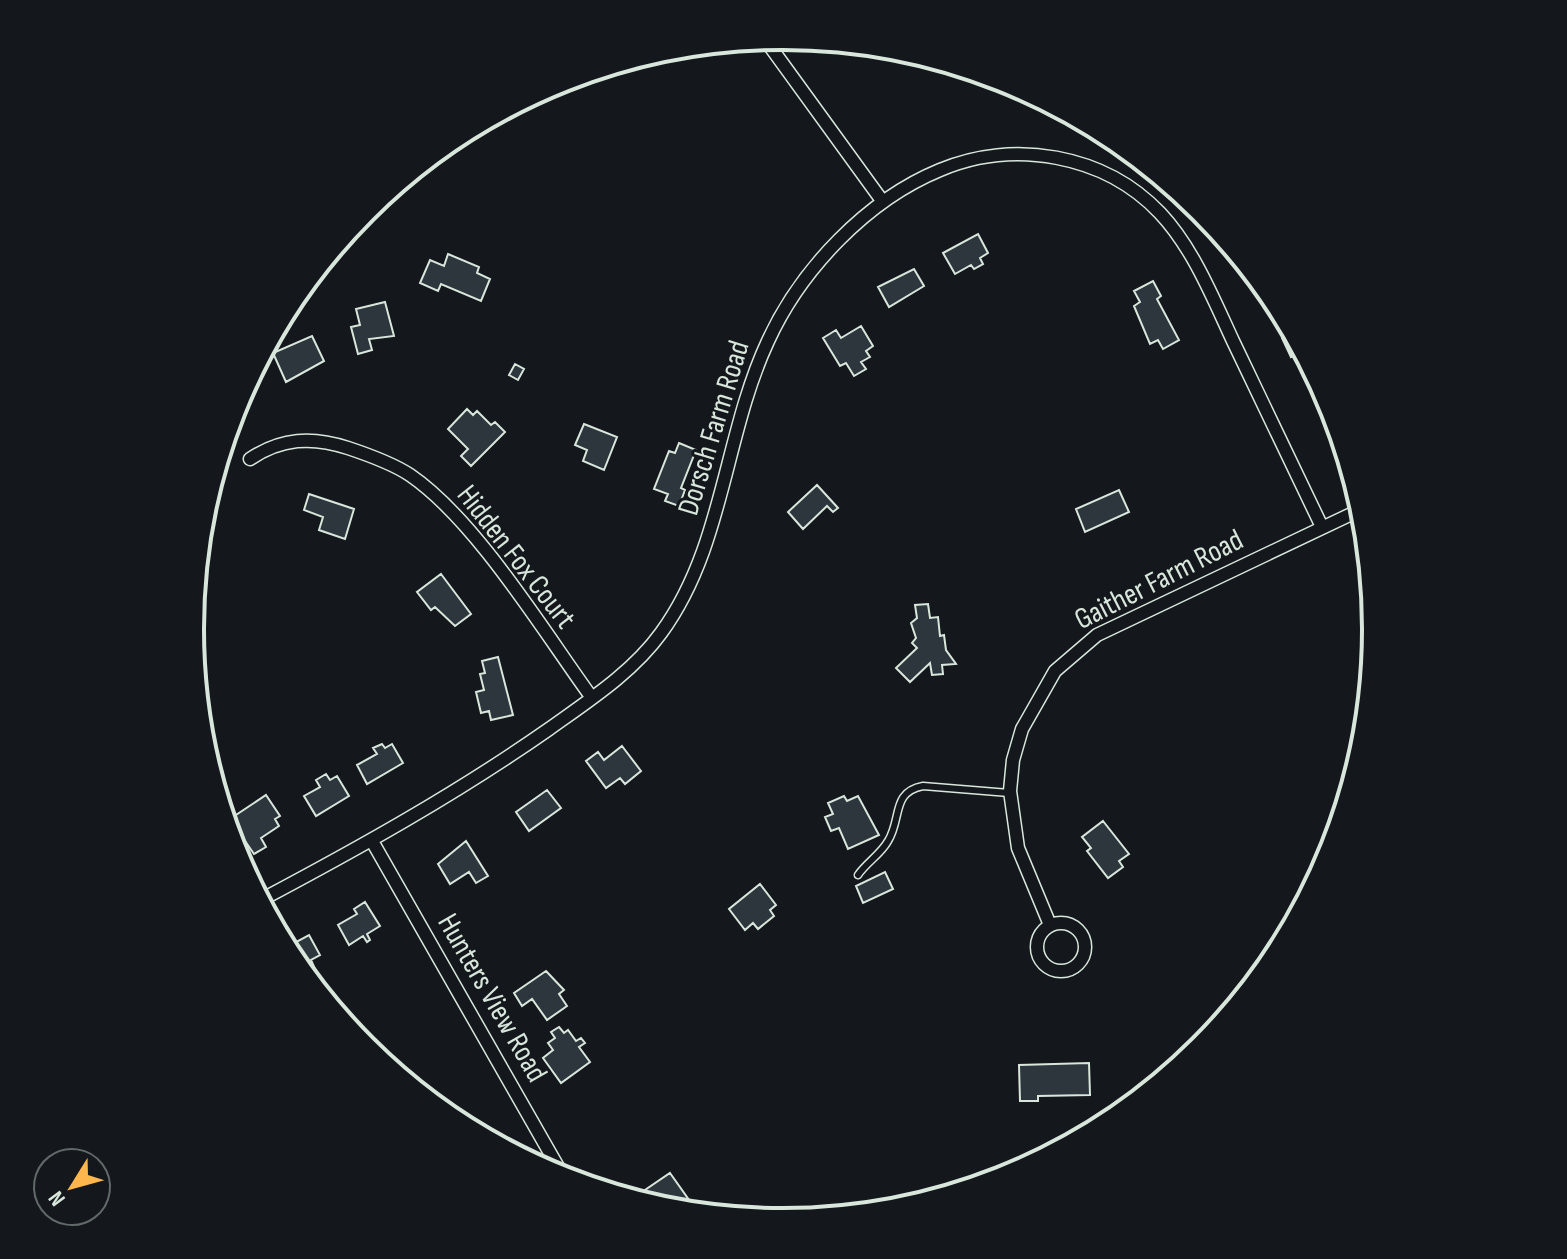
<svg xmlns="http://www.w3.org/2000/svg" width="1567" height="1259" font-family="'Sofia Sans Condensed',sans-serif">
<style>
.building{fill:#2c363c;stroke:#d8e6dc;stroke-width:2}
.lines{fill:none;stroke-linecap:round;stroke-linejoin:round}
.service-casing{stroke:#d8e6dc;stroke-width:9}
.minor-casing{stroke:#d8e6dc;stroke-width:15}
.service{stroke:#14181c;stroke-width:6}
.minor{stroke:#14181c;stroke-width:12}
.labels{text-anchor:middle;dominant-baseline:central;stroke-width:6;stroke-linejoin:round;paint-order:stroke}
.street-label{font-size:30px;fill:#d8e6dc;stroke:#14181c}
.rim{fill:none;stroke:#d8e6dc;stroke-width:4}
</style>
<rect width="100%" height="100%" fill="#14181c"/>
<path class="building" d="M978,234L988,253L980,258L983,264L974,269L971,265L955,274L943,253Z
M448,254L479,267L477,273L490,279L481,301L441,284L438,291L420,283L430,260L444,266Z
M914,269L924,286L889,307L878,287Z
M1153,281L1161,296L1157,299L1179,340L1163,349L1158,340L1150,344L1134,306L1140,302L1134,291Z
M385,302L394,336L369,339L372,350L358,354L351,327L360,325L356,309Z
M861,326L873,346L866,351L870,357L861,362L866,369L854,376L846,363L840,366L823,338L836,330L841,338Z
M1294,332L1304,350L1291,357L1282,338Z
M312,336L324,361L286,382L273,353Z
M515,364L524,369L518,380L509,375Z
M467,409L473,415L477,411L491,425L495,422L505,432L471,466L461,456L468,449L448,429Z
M584,424L617,437L604,470L583,461L587,450L575,445Z
M679,443L696,450L681,488L685,490L679,506L665,501L668,494L654,489L669,451L675,453Z
M817,485L838,508L833,512L827,506L803,529L788,512Z
M1119,490L1129,512L1085,532L1076,509Z
M309,494L354,509L345,539L319,530L323,517L304,510Z
M202,513L213,526L199,538Z
M441,574L471,614L455,626L435,607L431,610L417,592Z
M928,604L930,618L938,617L940,636L944,635L946,650L956,664L942,665L943,674L932,675L930,663L910,682L896,668L917,648L912,643L916,638L911,623L917,618L915,605Z
M498,657L513,715L491,720L489,711L481,713L476,692L484,690L480,674L485,673L482,661Z
M382,744L385,748L392,744L403,763L367,784L357,765L377,754L373,748Z
M622,746L641,771L625,784L620,778L606,788L586,761L598,752L604,760Z
M326,774L330,780L337,776L349,796L316,816L304,796L320,787L316,780Z
M547,790L561,808L529,831L516,812Z
M266,795L280,816L275,819L279,826L261,838L266,847L254,854L230,819Z
M844,796L847,801L858,796L879,835L848,849L839,828L831,831L825,817L833,814L828,803Z
M1103,821L1129,854L1119,861L1123,867L1108,878L1087,851L1091,848L1082,837Z
M466,841L488,876L476,883L469,872L450,884L438,864Z
M885,872L893,889L863,903L856,886Z
M760,884L776,905L770,910L774,916L758,929L753,923L745,930L729,909Z
M365,902L380,926L367,934L370,940L367,942L363,936L349,945L338,925L357,914L354,909Z
M309,935L320,955L311,960L315,969L303,975L282,944L286,941L289,946Z
M546,971L564,990L559,994L567,1006L547,1020L532,999L522,1006L514,993Z
M559,1027L564,1033L568,1030L576,1041L581,1038L585,1043L579,1047L590,1062L561,1083L543,1058L553,1050L548,1043L555,1038L551,1032Z
M1089,1063L1090,1095L1038,1096V1101H1020L1019,1065Z
M670,1173L694,1207L684,1213L651,1206L642,1192Z"/>
<g class="lines">
<g class="service-casing">
<path id="service" d="M858,875C866,863 881,854 888,841C902,819 891,792 923,786L1009,793"/>
</g>
<g class="minor-casing">
<path id="minor" d="M764,38L883,202
M250,459C281,438 312,436 348,448C369,455 392,463 410,475C476,520 544,632 592,698
M372,841L566,1181
M259,901C359,848 456,794 549,729C588,701 632,673 661,633C724,547 724,435 768,341C801,269 867,200 940,170C1013,139 1104,154 1160,213C1193,248 1213,298 1233,341C1263,403 1292,465 1322,527
M1037 947a24 24 0 1 1 48 0a24 24 0 1 1-48 0Z
M1050,925L1018,848L1010,791L1013,760L1022,729L1055,671L1097,635L1364,508"/>
</g>
<use href="#service" class="service"/>
<use href="#minor" class="minor"/>
</g>
<g class="labels">
<g class="street-label">
<text transform="translate(714 428) rotate(-73)">Dorsch Farm Road</text>
<text transform="translate(516 557) rotate(52)">Hidden Fox Court</text>
<text transform="translate(1159 580) rotate(-27)">Gaither Farm Road</text>
<text transform="translate(492 998) rotate(60)">Hunters View Road</text>
</g>
</g>
<path d="M0 0H1567V1259H0ZM204 629a579 579 0 1 1 1158 0a579 579 0 1 1-1158 0Z" fill="#14181c" fill-rule="evenodd"/>
<path class="rim" d="M204 629a579 579 0 1 1 1158 0a579 579 0 1 1-1158 0Z"/>
<g transform="translate(72 1187) rotate(233)"><circle r="38" fill="#14181c" stroke="#626a69" stroke-width="2"/>
<path d="M0-6L14 30L0 20L-14 30Z" fill="#ffb74d"/>
<text y="-12" font-size="22" font-weight="bold" text-anchor="middle" fill="#d8e6dc">N</text>
</g>
</svg>
